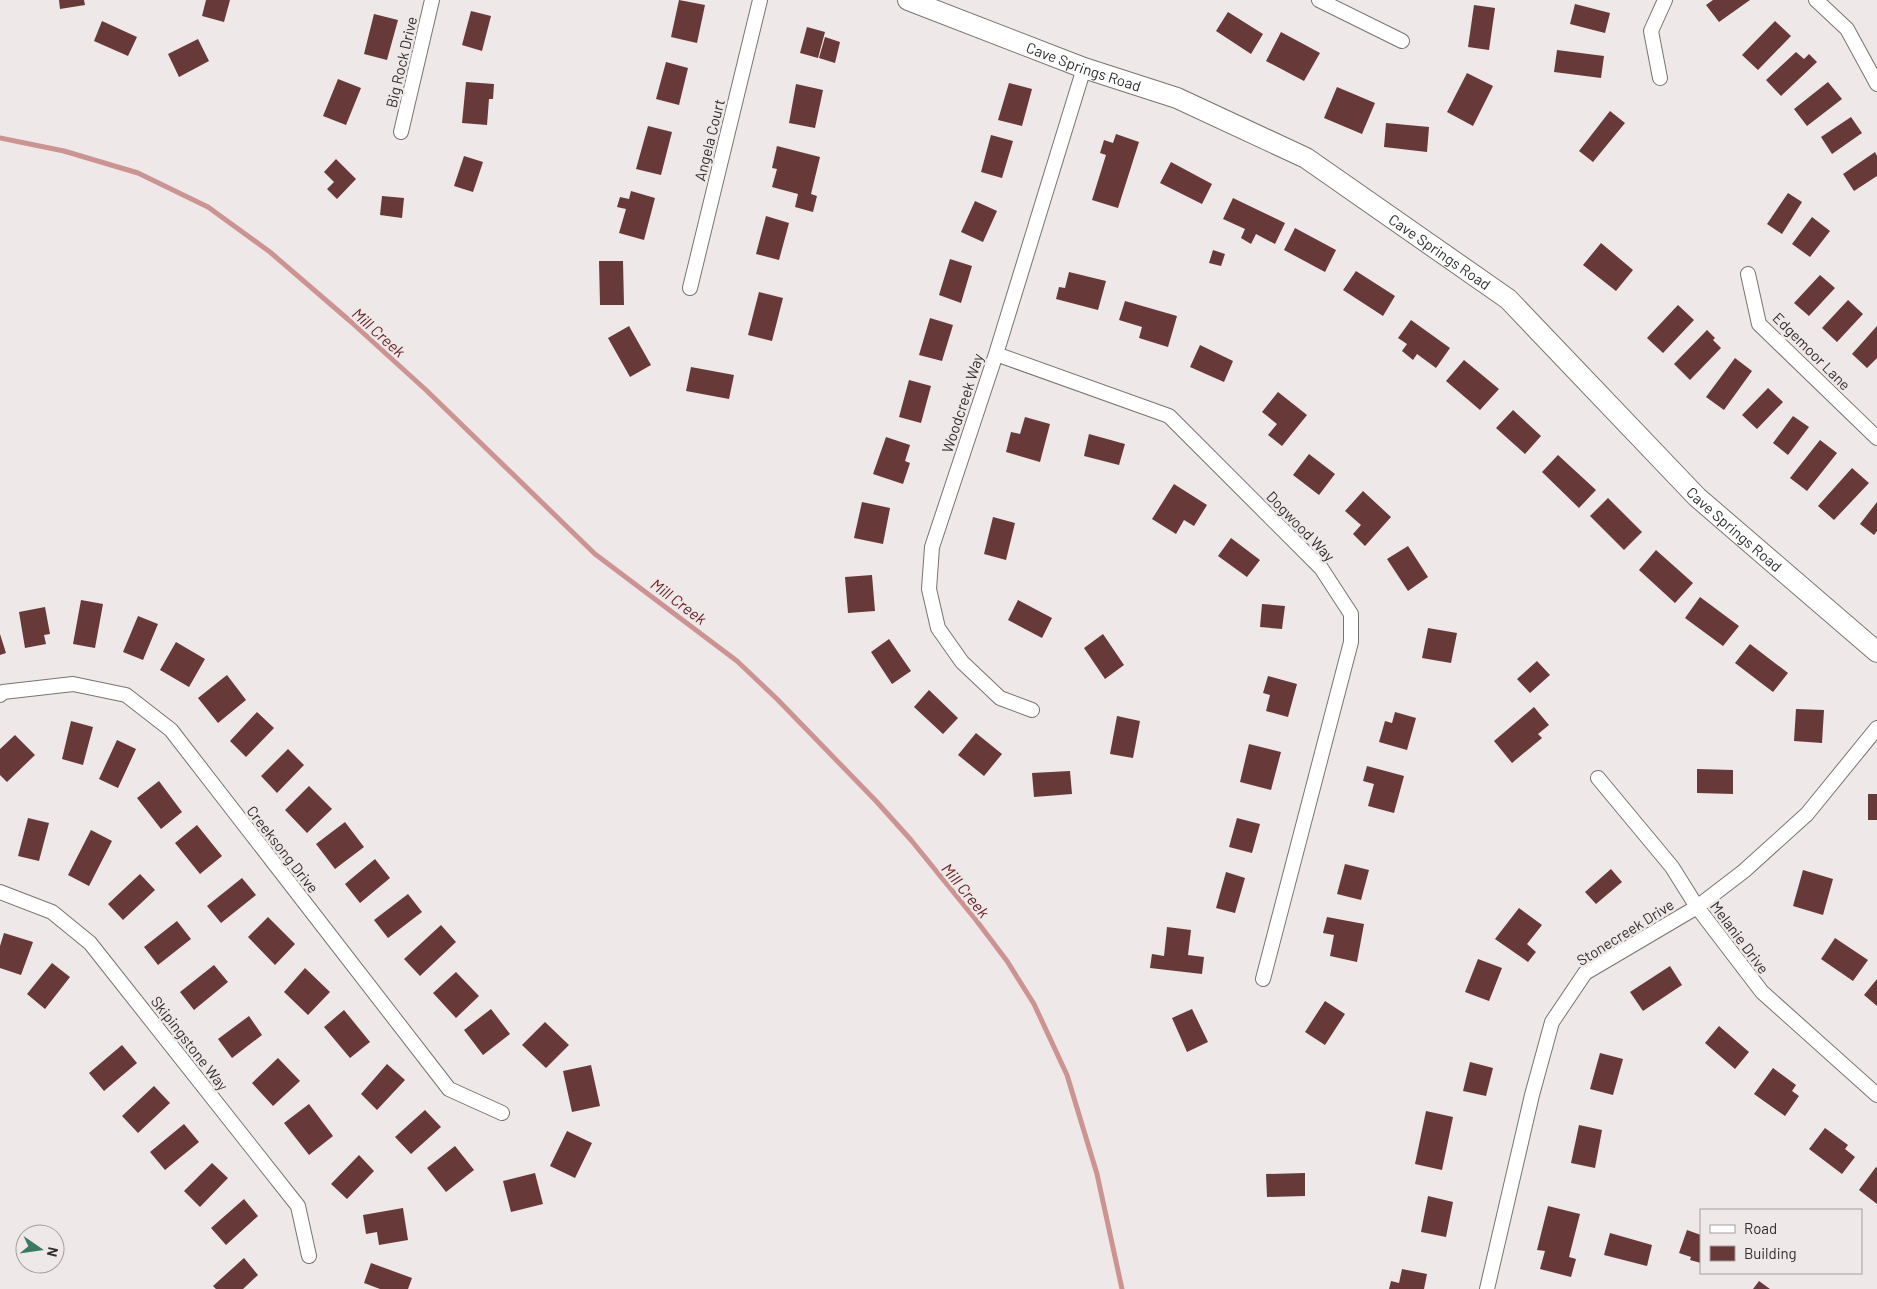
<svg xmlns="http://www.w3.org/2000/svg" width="1877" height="1289" font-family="Barlow,sans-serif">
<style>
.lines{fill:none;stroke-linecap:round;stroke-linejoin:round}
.stream{stroke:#cb9492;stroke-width:5}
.building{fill:#673938}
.street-casing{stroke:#797372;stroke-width:16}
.secondary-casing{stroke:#797372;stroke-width:22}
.street{stroke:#fff;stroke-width:14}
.secondary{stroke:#fff;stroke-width:20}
.labels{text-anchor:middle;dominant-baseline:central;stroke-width:5;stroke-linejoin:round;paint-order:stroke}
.street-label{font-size:15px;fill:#302e2e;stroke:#efe8e8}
.water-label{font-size:16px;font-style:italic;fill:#672427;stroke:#efe8e8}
</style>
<rect width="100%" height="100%" fill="#efe8e8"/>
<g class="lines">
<path class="stream" d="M0,138L64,151L138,173L208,207L270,252L350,321L426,390L595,554L737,661L777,699L876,801L911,840L976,920L1007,961L1034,1004L1067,1075L1097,1174L1122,1289"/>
</g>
<path class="building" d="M59,0H84L85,5L60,9Z
M206,0H230L224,22L202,16Z
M679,0L705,5L697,43L671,37Z
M1713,0H1750L1719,22L1706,5Z
M1575,4L1610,13L1605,33L1570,24Z
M1474,5L1495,8L1489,50L1468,47Z
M471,11L491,16L482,51L462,45Z
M1228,12L1263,34L1251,54L1216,31Z
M374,14L398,20L387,60L364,54Z
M102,21L137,37L128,56L94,41Z
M1775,21L1791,36L1758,70L1742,55Z
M807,27L825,32L818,58L800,53Z
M1281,32L1320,53L1304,81L1266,61Z
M825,37L840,42L835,63L819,58Z
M198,39L209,61L179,77L168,54Z
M1557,50L1604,56L1601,78L1554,72Z
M1796,52L1804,59L1809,54L1817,62L1781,96L1766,80Z
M666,62L688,68L679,105L656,99Z
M1467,73L1493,86L1473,126L1447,112Z
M338,79L361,88L346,125L323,116Z
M466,82L494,84L493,99H489L487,125L462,123Z
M1828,82L1842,99L1807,126L1794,109Z
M1009,83L1032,89L1022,126L998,120Z
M796,84L823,90L815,128L789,123Z
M1337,87L1375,103L1362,134L1324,118Z
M1610,111L1625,123L1593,162L1579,151Z
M1851,117L1862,133L1832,154L1821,137Z
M1386,123L1429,127L1427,152L1384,147Z
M648,126L672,132L661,175L636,169Z
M1116,134L1139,142L1118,208L1092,200L1106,155L1100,153L1104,140L1113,143Z
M991,135L1013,141L1002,178L981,172Z
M777,146L820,157L811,194L817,196L813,212L795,207L798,194L772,187L777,169L772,168Z
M1875,152L1877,156V176L1854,191L1843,174Z
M464,156L483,162L473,192L454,186Z
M336,159L356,179L337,199L327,189L334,182L324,172Z
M1171,162L1212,184L1202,204L1160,183Z
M631,191L655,198L644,240L619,233L626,209L617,207L620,197L629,199Z
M1788,193L1802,202L1782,234L1767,224Z
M382,196L404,198L402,218L380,215Z
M1233,198L1285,223L1275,244L1256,234L1251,244L1241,238L1245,229L1223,219Z
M975,201L997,211L983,242L961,232Z
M766,216L789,223L779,260L756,254Z
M1812,217L1830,231L1810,257L1792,244Z
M1295,228L1336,250L1325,272L1284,250Z
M1601,243L1633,270L1616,291L1583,265Z
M1213,250L1225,254L1221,266L1209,263Z
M950,259L972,266L961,303L939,295Z
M599,261H623L624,305H600Z
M1356,271L1395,296L1383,316L1343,290Z
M1069,272L1106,281L1098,310L1056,299L1059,287L1065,288Z
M1820,275L1835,288L1809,316L1794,303Z
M759,292L783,298L772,341L748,335Z
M1848,300L1863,314L1837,342L1822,328Z
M1125,301L1177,316L1168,347L1139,338L1142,327L1119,320Z
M1678,305L1694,320L1663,353L1647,338Z
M930,318L953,325L942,361L919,355Z
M1411,320L1450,348L1436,368L1417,354L1413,360L1402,351L1407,344L1398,338Z
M629,326L651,365L630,377L608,338Z
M1877,326V358L1867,368L1852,354Z
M1707,330L1715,338L1713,340L1721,348L1690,380L1674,364Z
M1200,345L1233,361L1224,382L1190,367Z
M1735,358L1752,371L1724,410L1706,397Z
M1464,360L1499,389L1480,410L1446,381Z
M691,367L734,375L729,399L686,391Z
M909,380L931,386L921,423L899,417Z
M1768,388L1783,402L1757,429L1742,415Z
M1278,392L1307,415L1282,446L1268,435L1277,424L1262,412Z
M1513,410L1541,436L1525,454L1496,428Z
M1793,416L1809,427L1788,455L1773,443Z
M1025,417L1050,424L1040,462L1006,452L1011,432L1020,434Z
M1089,434L1125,444L1119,465L1084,456Z
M886,437L910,445L905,461L910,463L903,484L873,474Z
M1820,440L1837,453L1807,491L1790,478Z
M1309,454L1335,474L1319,495L1293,475Z
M1558,455L1596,490L1579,508L1542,472Z
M1852,468L1869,483L1834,520L1818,506Z
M1174,484L1207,505L1194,526L1184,520L1176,534L1152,519Z
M1363,491L1391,517L1365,546L1353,534L1361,525L1345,511Z
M1608,498L1642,532L1624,550L1590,516Z
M862,502L890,508L883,544L854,538Z
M1877,502V531L1874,535L1860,524Z
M993,517L1015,523L1006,560L984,554Z
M1231,538L1260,560L1247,577L1218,556Z
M1408,546L1428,577L1408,591L1387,559Z
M1656,550L1693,583L1675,603L1639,570Z
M872,575L875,611L848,613L845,577Z
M1700,597L1739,626L1723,646L1685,618Z
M81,600L103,604L95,648L73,644Z
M1018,600L1052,618L1042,638L1008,620Z
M1262,604L1285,606L1282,629L1260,627Z
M45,607L50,634L44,635L46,644L25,648L19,612Z
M138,616L158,624L143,660L123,652Z
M1428,628L1457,633L1451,663L1422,658Z
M0,634L6,653L0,655Z
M1103,634L1124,665L1105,679L1084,648Z
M889,639L911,671L892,684L871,652Z
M176,642L205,659L189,687L160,670Z
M1750,644L1788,673L1773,692L1735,663Z
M1537,661L1550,675L1530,693L1517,679Z
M227,675L246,700L218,723L198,698Z
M1268,676L1297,684L1288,717L1266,711L1270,695L1263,693Z
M929,690L958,718L943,734L914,707Z
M1534,707L1549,725L1538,734L1542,738L1512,763L1494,741Z
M1796,709L1824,710L1822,743L1794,741Z
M257,712L274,728L246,757L230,741Z
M1395,712L1416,718L1407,750L1379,742L1385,721L1392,723Z
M1117,716L1140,721L1133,758L1110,754Z
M71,721L93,727L83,765L62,759Z
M976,733L1002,754L984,776L958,755Z
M15,735L35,755L7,782L0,775V749Z
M117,740L136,749L118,788L99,779Z
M1249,744L1281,752L1271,790L1240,782Z
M288,749L304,765L277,793L261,776Z
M1367,766L1404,776L1394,813L1368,806L1374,784L1363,781Z
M1697,769L1733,770V794L1697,793Z
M1070,771L1072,794L1034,797L1032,773Z
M159,781L182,812L161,829L137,798Z
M309,786L332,809L307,833L285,810Z
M1868,794H1877V820H1868Z
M28,818L49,823L39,861L18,856Z
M1237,818L1260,824L1252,853L1229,847Z
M345,822L364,847L335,869L316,844Z
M197,825L222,856L200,874L175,843Z
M91,830L112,841L89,886L68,875Z
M375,859L390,878L360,903L345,884Z
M1345,864L1369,870L1361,900L1337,894Z
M1611,869L1622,882L1596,904L1585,892Z
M1803,870L1833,879L1823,915L1793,906Z
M1226,872L1245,878L1235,913L1216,908Z
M140,874L155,890L123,920L108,904Z
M242,878L256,895L221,923L207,906Z
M408,894L422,912L388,938L374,920Z
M1519,908L1542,925L1527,944L1536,952L1528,962L1495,939Z
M268,917L295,944L275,965L248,937Z
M1327,917L1364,924L1357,962L1330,956L1334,935L1323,933Z
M177,921L191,939L158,965L144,947Z
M441,925L456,942L420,976L404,959Z
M1167,927L1191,930L1188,955L1204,957L1202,974L1150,968L1152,954L1164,956Z
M4,933L33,942L21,975L0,968V946Z
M1835,938L1868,960L1853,981L1821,959Z
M1478,959L1502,968L1489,1001L1465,992Z
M52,963L70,977L45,1009L27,994Z
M214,965L228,982L194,1010L180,992Z
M1670,966L1682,985L1643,1011L1630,992Z
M305,968L330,992L308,1015L284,992Z
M456,972L479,996L456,1018L433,993Z
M1877,979V1006L1864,995Z
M1325,1001L1345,1014L1325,1045L1305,1032Z
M491,1009L510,1034L483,1055L464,1030Z
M1192,1009L1208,1042L1187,1052L1172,1018Z
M344,1010L370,1042L350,1058L324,1027Z
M249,1016L262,1035L232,1058L218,1039Z
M545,1022L569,1045L546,1068L522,1045Z
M1719,1026L1749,1052L1735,1069L1705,1043Z
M122,1045L137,1063L104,1091L89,1073Z
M1600,1053L1623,1059L1613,1095L1590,1089Z
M278,1058L300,1081L273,1106L252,1083Z
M1470,1062L1493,1068L1486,1096L1463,1091Z
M387,1064L405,1080L377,1110L361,1094Z
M591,1065L600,1106L572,1112L563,1071Z
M1773,1068L1796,1085L1792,1091L1799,1096L1785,1116L1754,1094Z
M154,1086L170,1103L138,1133L122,1116Z
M309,1104L333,1136L309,1155L284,1123Z
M425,1110L441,1127L411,1154L395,1137Z
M1426,1111L1453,1117L1442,1170L1415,1164Z
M184,1124L199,1142L165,1170L150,1152Z
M1579,1125L1602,1130L1595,1168L1571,1163Z
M1825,1128L1848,1145L1845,1149L1855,1157L1842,1174L1809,1149Z
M567,1131L592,1143L575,1178L550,1166Z
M455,1146L474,1170L446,1192L427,1168Z
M359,1155L374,1171L347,1199L331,1184Z
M212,1163L228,1178L200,1207L184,1191Z
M1876,1167L1877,1168V1204L1859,1190Z
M535,1173L543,1204L511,1212L503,1181Z
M1305,1173V1196L1267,1197L1266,1174Z
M1428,1196L1453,1202L1446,1237L1421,1232Z
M244,1199L258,1216L226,1245L211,1228Z
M1548,1206L1580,1214L1569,1257L1576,1259L1571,1277L1540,1269L1545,1251L1537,1250Z
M403,1208L408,1240L379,1245L377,1232L366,1234L363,1215Z
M1687,1230L1701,1235V1263L1690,1260L1691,1257L1679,1253Z
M1610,1233L1652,1245L1647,1266L1604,1255Z
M244,1258L258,1275L243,1289H216L213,1286Z
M371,1263L412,1278L408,1289H380L364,1283Z
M1402,1269L1427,1274L1424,1289H1389L1391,1281L1399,1283Z
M1759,1281L1770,1289H1753Z"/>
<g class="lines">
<g class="street-casing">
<path id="street" d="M1319,0L1402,41
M1816,0L1847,29L1877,84
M1660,78L1651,31L1665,0
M401,132L432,0
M1748,274L1759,324L1877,438
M690,288L760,0
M996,354L1169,416L1321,568L1351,614V642L1263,979
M0,695L3,692L73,684L126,695L171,730L449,1089L502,1113
M1032,710L1000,698L962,662L938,628L929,589L932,547L996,354L1084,68
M1598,778L1672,867L1697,907L1762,992L1877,1095
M0,892L52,912L90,943L298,1206L309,1256
M1487,1289L1532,1095L1552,1022L1585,973L1697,907L1744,871L1807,814L1877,728"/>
</g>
<g class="secondary-casing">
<g id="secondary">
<path id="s1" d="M908,0L1084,68L1177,98L1306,158L1508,299L1697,497L1877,652"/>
</g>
</g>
<use href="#street" class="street"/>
<use href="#secondary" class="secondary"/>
</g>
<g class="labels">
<g class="street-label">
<text transform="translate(401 62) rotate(-77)">Big Rock Drive</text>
<text stroke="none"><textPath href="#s1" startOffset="188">Cave Springs Road</textPath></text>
<text transform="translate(709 140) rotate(-76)">Angela Court</text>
<text stroke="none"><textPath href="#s1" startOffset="592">Cave Springs Road</textPath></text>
<text transform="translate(1812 351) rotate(45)">Edgemoor Lane</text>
<text transform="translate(962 403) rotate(-72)">Woodcreek Way</text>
<text transform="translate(1301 526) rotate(46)">Dogwood Way</text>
<text stroke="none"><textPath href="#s1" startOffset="998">Cave Springs Road</textPath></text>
<text transform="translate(283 849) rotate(52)">Creeksong Drive</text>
<text transform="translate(1625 932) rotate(-32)">Stonecreek Drive</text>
<text transform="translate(1740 937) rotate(53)">Melanie Drive</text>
<text transform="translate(190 1043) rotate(52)">Skipingstone Way</text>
</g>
<g class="water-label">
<text transform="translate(379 332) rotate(42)">Mill Creek</text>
<text transform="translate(679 601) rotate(37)">Mill Creek</text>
<text transform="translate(966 890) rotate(51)">Mill Creek</text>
</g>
</g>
<rect x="1700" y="1209" width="162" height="65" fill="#efe8e8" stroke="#a39e9e"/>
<rect x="1710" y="1225" width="25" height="8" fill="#ffffff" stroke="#a39e9e"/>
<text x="1744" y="1234" font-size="15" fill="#302e2e">Road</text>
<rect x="1710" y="1246" width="25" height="15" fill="#673938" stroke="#a39e9e"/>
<text x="1744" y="1259" font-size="15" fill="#302e2e">Building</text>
<g transform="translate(40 1249) rotate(103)"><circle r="24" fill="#efe8e8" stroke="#a39e9e"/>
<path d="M0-4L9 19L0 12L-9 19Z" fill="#3b7965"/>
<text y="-8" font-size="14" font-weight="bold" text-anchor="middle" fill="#302e2e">N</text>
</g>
</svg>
